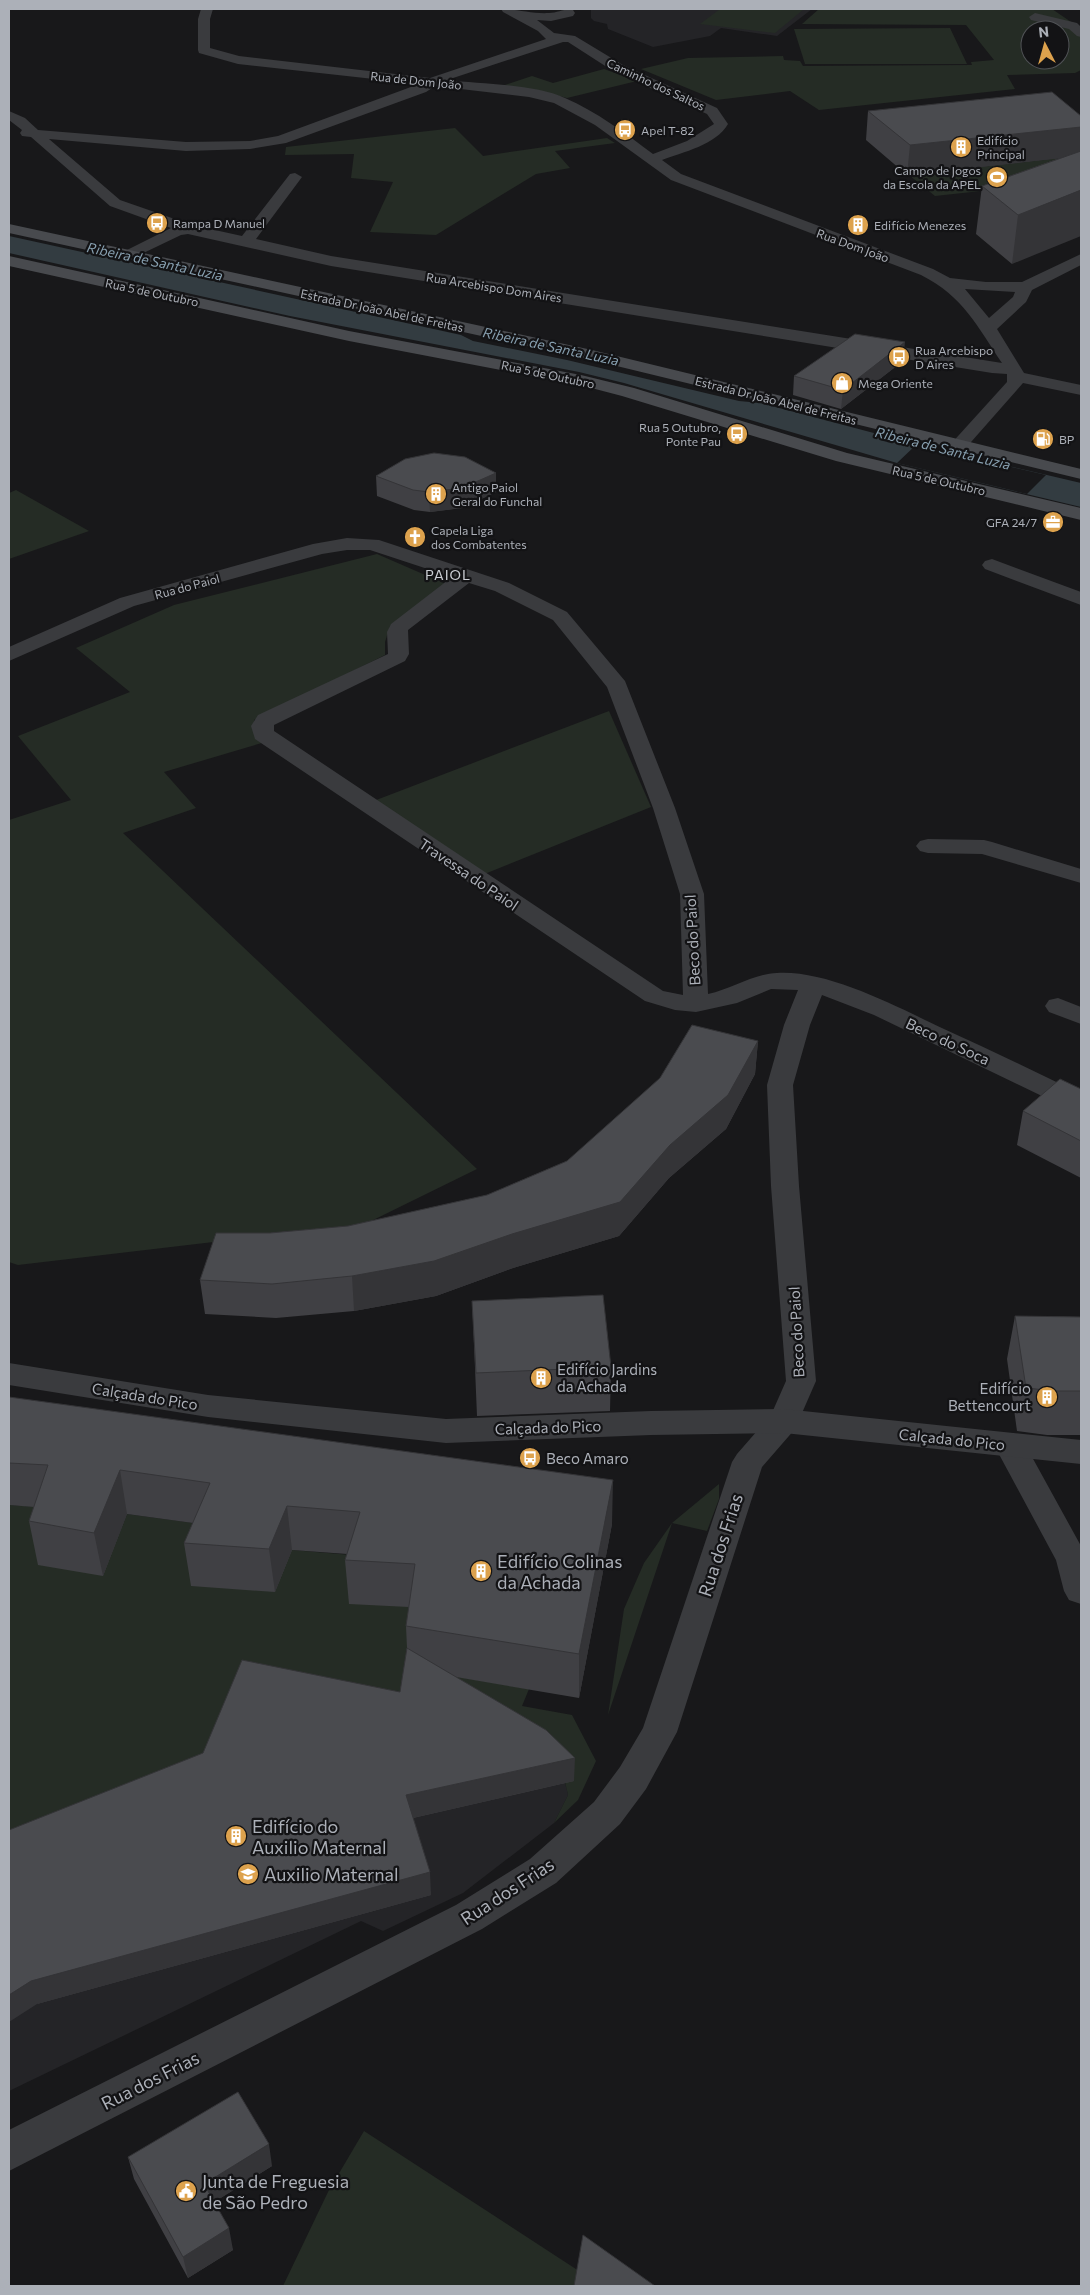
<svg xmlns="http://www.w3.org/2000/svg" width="1090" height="2295" font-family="Commissioner,sans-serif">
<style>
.built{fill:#242427}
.green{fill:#252c25;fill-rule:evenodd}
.water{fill:#333c41}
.pier{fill:#18181a}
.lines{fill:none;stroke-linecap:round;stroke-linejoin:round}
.minor{fill:#3a3b3e;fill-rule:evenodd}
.tertiary{fill:#3a3b3e;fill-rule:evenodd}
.secondary{fill:#484a4e;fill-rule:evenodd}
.wall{fill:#404044}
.shaded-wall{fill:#343437}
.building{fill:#4a4b4f;stroke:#343437}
.labels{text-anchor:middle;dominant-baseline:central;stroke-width:4.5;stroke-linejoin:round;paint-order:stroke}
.far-street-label{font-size:12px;fill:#acb0b8;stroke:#131315}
.far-poi-label{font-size:12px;fill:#acb0b8;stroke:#131315;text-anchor:start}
.far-water-label{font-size:14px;font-style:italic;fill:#879faf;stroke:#131315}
.far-neighbourhood-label{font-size:14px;letter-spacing:1px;fill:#cccfd5;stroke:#131315}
.street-label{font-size:15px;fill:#acb0b8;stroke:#131315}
.poi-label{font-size:15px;fill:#acb0b8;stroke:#131315;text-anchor:start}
.near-street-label{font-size:18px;fill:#acb0b8;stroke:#131315}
.near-poi-label{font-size:18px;fill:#acb0b8;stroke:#131315;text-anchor:start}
</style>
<rect width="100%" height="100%" fill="#18181a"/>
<path class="built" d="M591,9H812L777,36L721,28L710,36L653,47L608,29L607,24L594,21L591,18Z
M562,1769L568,1795L554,1823L463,1893L383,1931L361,1921L9,2091V1856Z"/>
<path class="green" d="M720,9H804L775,33L700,24Z
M819,9H1052L1080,28L1077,33L1081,37V70L1075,73L1007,75L1015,89L819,110L790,91L716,100L641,69L688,58L783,56L784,60L800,61L803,66L972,65L971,62L994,60L966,25L802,24ZM1030,30H1060V60H1030Z
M950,28L967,64H805L794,29Z
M604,69L637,81L567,98L536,90L502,86L532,76L553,83Z
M455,128L483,156L607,138L615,143L555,151L570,168L536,174L436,235L370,232L393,182L351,178L354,154L285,155L286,147Z
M1077,156L1081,180L935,196L909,175Z
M16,490L89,531L9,559V493Z
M377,554L446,584L390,626L385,642V655L254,720L265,742L164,772L196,808L123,833L477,1169L365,1224L18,1265L9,1262V820L71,800L18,736L130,692L76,648L174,605Z
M609,711L651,807L482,875L371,802Z
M719,1484V1499L707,1531L672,1523L608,1715L624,1609L644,1563L672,1523Z
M9,1505L57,1508L102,1576L127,1514L216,1526L292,1550L363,1556L418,1608L424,1671L529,1689L522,1706L572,1715L596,1761L578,1800L554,1823L568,1795L562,1769L207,1776L9,1842Z
M364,2131L582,2273L580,2286H283L328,2192Z"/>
<path class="water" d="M9,236L461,335L473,341L567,360L739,401L760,403L923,446L1081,483V507L897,463L624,383L579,372L290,316L9,253Z"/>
<path class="pier" d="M917,444L923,446L1046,475L1027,494L897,463Z"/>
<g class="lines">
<path class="minor" d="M201,9H213L210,19V48L239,56L430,78L546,39L538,31L503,12L501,9C518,9 532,14 549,13C558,13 565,8 573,10L575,13L573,16L551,21L537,20L554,33L575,36L623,65L717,108L728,124C716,145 683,152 662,160L681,174L933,269L950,278L986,282H1022L1081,254V265L1032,290L1026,302L997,329L1024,373L1081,385V395L1023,383L964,450H952L949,446L1007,382V374L992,373L331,266L188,234L181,235L133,258H123L120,255L123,252L171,228L110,206L31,137L22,136L20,133L22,130L9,120V111L25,118L38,130L186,142L250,141L278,136L419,84L238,64L199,53L198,50V19ZM563,42H568L613,71L707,114L714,124L687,141L653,154C625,133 597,112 565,98C534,84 481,84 447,80ZM435,86L529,97L554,103L595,125L671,180L921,275C964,297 977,326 1002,363L331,256L256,239L302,177L295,173L290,174L242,236L192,225L120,200L49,139L186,151L250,149L286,143L426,92ZM965,289L1015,292L1013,297L989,318Z
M1035,13L1077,23L1081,27V37L1077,36L1069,29L1031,20L1029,17Z
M347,538L379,540L509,583L567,612L625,681L675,808L704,894L708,994C732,989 752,974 777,973C829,970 897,1007 944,1029C990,1050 1036,1072 1081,1094V1113L1071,1110L874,1015L822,995L810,1025L793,1085L799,1186L816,1381L795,1429L762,1467L677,1732L646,1789L620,1824L556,1883L482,1929L9,2171V2130L456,1905L530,1859L594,1802L620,1767L643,1728L732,1462L737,1454L771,1415L786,1381L771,1186L767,1085L784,1025L798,990L771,989L737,1003L696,1012L675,1010L645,1001L255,739L251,726L258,715L388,654L387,632L391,624L452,577L370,550H347L322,554L134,606L9,661V647L120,598L313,544ZM469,583L495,591L553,620L607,687L653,808L680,894L683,995L663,991L274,731V725L405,661L409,654L408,630Z
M992,559L1081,592V605L985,569L982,565L985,561Z
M928,839L984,840L992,842L1081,869V883L982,854L928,853L920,851L916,846L920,841Z
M1058,998L1081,1007V1024L1049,1012L1045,1006L1049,1000Z
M1010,1433L1021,1437L1081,1546V1604L1069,1600L1064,1591L1056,1560L994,1445L999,1437Z"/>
<path class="tertiary" d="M9,1363L208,1395L446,1419L651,1411L784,1409L1081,1440V1464L784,1433L651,1435L446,1443L208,1417L9,1385Z"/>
<path class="secondary" d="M9,224L592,350L1081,469V479L592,360L9,233Z
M9,256L349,331L581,375L634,388L847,453L1081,508V520L836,461L622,396L580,385L349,341L9,266Z"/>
</g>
<path class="wall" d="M868,111L1081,116L1012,264L976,234L982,186L1060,158L907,175L866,140Z
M903,361L841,409L793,395L794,376Z
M376,476L496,492L462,508L430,512L414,510L377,496Z
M758,1041L755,1074L726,1129L669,1178L619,1236L513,1268L436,1296L354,1311L276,1318L205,1314L200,1280L270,1233L348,1226L487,1195L567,1161Z
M1081,1089V1178L1017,1145L1023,1111Z
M472,1301L611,1367L610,1411L477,1416L474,1344Z
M1015,1316L1081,1317V1435H1047L1017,1431L1007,1359Z
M9,1397L612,1524L579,1698L456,1677L574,1781L413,1818L431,1895L37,2004L400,1692L407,1648L406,1626L409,1607L349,1604L345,1560L347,1554L292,1550L275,1592L191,1586L184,1543L193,1523L127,1514L103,1576L38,1565L29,1521L34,1507L9,1505Z
M128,2157L272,2166L214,2202L233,2250L188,2278L134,2179Z"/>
<path class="shaded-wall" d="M1081,127V156L907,175L910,145Z
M1081,190V236L1012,264L1018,215Z
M905,342L903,361L841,409L843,390Z
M496,473V492L462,508L430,512L429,492Z
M758,1041L755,1074L726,1129L669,1178L619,1236L513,1268L436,1296L354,1311L352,1276L434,1261Z
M120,1470L127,1514L103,1576L94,1533Z
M613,1480L612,1524L579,1698V1654Z
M287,1506L292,1550L275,1592L269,1549Z
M575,1758L574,1781L408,1819L406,1795Z
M430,1872L431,1895L37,2004L9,2022V1995L31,1981Z
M269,2144L272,2166L208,2206L204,2184Z
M229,2228L233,2250L188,2278L183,2257Z"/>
<path class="building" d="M1052,92L1081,116V127L910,145L868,111Z
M1081,151V190L1018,215L982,186Z
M855,334L905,342L843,390L794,376Z
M434,453L465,457L496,473L462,488L429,492L413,490L376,476L405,459Z
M692,1025L758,1041L728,1095L670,1145L620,1202L512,1234L434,1261L352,1276L272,1284L200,1280L216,1233H270L348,1226L487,1195L567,1161L660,1078Z
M1060,1079L1081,1089V1141L1023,1111Z
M603,1295L611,1367L476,1373L472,1301Z
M1015,1316L1081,1317V1391H1056L1026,1388Z
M9,1397L613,1480L579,1654L406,1626L415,1564L345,1560L360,1512L287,1506L269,1549L184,1543L210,1483L120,1470L94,1533L29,1521L48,1465L9,1463Z
M407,1648L546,1730L575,1758L406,1795L430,1872L31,1981L9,1995V1830L203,1753L242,1660L400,1692Z
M238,2092L269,2144L204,2184L229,2228L183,2257L128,2157Z
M583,2235L655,2286H574Z"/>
<defs>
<g id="bus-disc" transform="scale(1.125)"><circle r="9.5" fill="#dda24d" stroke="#131315"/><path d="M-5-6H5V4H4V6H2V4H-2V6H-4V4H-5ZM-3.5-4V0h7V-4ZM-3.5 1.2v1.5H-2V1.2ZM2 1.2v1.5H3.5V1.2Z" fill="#fff"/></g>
<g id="building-disc" transform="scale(1.125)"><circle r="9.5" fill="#dda24d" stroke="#131315"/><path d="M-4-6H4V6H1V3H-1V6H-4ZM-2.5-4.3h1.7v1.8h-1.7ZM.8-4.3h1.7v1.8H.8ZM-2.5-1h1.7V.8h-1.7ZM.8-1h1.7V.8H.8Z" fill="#fff"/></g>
<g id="stadium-disc" transform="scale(1.125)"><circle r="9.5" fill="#dda24d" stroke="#131315"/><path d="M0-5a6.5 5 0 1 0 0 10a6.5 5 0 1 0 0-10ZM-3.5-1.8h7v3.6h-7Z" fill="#fff"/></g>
<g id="shop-disc" transform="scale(1.125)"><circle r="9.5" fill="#dda24d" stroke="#131315"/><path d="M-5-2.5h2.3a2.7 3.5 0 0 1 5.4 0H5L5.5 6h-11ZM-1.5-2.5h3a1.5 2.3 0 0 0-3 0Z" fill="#fff"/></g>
<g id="fuel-disc" transform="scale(1.125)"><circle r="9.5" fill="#dda24d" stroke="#131315"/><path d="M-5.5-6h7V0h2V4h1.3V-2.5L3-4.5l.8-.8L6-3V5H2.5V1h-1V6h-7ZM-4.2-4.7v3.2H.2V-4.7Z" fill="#fff"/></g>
<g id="office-disc" transform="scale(1.125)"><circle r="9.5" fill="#dda24d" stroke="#131315"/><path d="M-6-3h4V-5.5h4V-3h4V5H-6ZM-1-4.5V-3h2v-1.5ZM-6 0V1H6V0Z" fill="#fff"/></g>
<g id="church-disc" transform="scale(1.125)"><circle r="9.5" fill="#dda24d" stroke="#131315"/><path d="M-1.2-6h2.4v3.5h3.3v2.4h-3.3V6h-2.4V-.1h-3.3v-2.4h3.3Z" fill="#fff"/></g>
<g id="school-disc" transform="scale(1.125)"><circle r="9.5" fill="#dda24d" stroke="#131315"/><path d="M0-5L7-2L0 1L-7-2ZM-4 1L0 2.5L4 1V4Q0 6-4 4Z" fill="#fff"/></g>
<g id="civic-disc" transform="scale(1.125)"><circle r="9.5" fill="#dda24d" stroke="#131315"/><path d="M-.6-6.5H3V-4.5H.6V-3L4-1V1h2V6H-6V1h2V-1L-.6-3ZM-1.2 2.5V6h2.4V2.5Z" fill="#fff"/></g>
</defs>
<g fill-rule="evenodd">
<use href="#bus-disc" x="625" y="130"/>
<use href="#building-disc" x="961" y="147"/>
<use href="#stadium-disc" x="997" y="177"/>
<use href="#bus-disc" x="157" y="223"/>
<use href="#building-disc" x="858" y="225"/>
<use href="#bus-disc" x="899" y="357"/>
<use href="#shop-disc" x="842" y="383"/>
<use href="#bus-disc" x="737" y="434"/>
<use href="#fuel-disc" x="1043" y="439"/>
<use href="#building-disc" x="436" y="494"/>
<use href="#office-disc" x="1053" y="522"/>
<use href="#church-disc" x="415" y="537"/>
<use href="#building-disc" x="541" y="1378"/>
<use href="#building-disc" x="1047" y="1397"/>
<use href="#bus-disc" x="530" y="1458"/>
<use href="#building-disc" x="481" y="1571"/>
<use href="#building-disc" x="236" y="1836"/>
<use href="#school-disc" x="248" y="1874"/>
<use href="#civic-disc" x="186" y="2191"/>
</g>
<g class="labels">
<g class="far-street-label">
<text transform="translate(416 80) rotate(6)">Rua de Dom João</text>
<text transform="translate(656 84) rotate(25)">Caminho dos Saltos</text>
<text transform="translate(853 245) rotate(20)">Rua Dom João</text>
<text transform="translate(494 287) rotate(9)">Rua Arcebispo Dom Aires</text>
<text transform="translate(152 292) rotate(12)">Rua 5 de Outubro</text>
<text transform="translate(382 310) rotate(12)">Estrada Dr João Abel de Freitas</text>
<text transform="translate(548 374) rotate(12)">Rua 5 de Outubro</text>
<text transform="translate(776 400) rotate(14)">Estrada Dr João Abel de Freitas</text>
<text transform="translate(939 480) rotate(13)">Rua 5 de Outubro</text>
<text transform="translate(187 586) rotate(-15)">Rua do Paiol</text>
</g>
<g class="far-poi-label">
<text x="641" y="130">Apel T-82</text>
<text x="977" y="140">Edifício<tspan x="977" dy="14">Principal</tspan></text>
<text x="981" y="170" text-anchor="end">Campo de Jogos<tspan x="981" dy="14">da Escola da APEL</tspan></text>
<text x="173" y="223">Rampa D Manuel</text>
<text x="874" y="225">Edifício Menezes</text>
<text x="915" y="350">Rua Arcebispo<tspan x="915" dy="14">D Aires</tspan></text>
<text x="858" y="383">Mega Oriente</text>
<text x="721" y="427" text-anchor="end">Rua 5 Outubro,<tspan x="721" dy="14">Ponte Pau</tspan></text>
<text x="1059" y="439">BP</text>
<text x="452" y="487">Antigo Paiol<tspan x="452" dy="14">Geral do Funchal</tspan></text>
<text x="1037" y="522" text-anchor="end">GFA 24/7</text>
<text x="431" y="530">Capela Liga<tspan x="431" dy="14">dos Combatentes</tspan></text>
</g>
<g class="far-water-label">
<text transform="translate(155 261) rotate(12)">Ribeira de Santa Luzia</text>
<text transform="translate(551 346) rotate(12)">Ribeira de Santa Luzia</text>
<text transform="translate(943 448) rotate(14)">Ribeira de Santa Luzia</text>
</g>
<g class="far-neighbourhood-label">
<text x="448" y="574">PAIOL</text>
</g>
<g class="street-label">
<text transform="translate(469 874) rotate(34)">Travessa do Paiol</text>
<text transform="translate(692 940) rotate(-93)">Beco do Paiol</text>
<text transform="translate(948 1041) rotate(25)">Beco do Soca</text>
<text transform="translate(796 1332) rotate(-93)">Beco do Paiol</text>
<text transform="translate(145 1396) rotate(9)">Calçada do Pico</text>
<text transform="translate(548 1427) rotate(-2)">Calçada do Pico</text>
<text transform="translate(952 1439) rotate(6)">Calçada do Pico</text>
</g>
<g class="poi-label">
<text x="557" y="1369">Edifício Jardins<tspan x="557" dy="17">da Achada</tspan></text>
<text x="1031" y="1388" text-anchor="end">Edifício<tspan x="1031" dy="17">Bettencourt</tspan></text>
<text x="546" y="1458">Beco Amaro</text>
</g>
<g class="near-street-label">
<text transform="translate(720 1545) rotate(-72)">Rua dos Frias</text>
<text transform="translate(507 1891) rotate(-33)">Rua dos Frias</text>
<text transform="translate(150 2080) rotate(-27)">Rua dos Frias</text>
</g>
<g class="near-poi-label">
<text x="497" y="1561">Edifício Colinas<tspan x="497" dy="21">da Achada</tspan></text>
<text x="252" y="1826">Edifício do<tspan x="252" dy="21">Auxilio Maternal</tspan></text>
<text x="264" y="1874">Auxilio Maternal</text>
<text x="202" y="2181">Junta de Freguesia<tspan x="202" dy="21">de São Pedro</tspan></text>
</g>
</g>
<rect width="1090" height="2295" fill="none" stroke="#acb0b8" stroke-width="20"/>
<g transform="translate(1045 45) rotate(354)"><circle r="24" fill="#131315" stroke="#505256"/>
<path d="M0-4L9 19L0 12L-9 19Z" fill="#dda24d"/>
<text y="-8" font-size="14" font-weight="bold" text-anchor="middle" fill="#acb0b8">N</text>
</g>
</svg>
